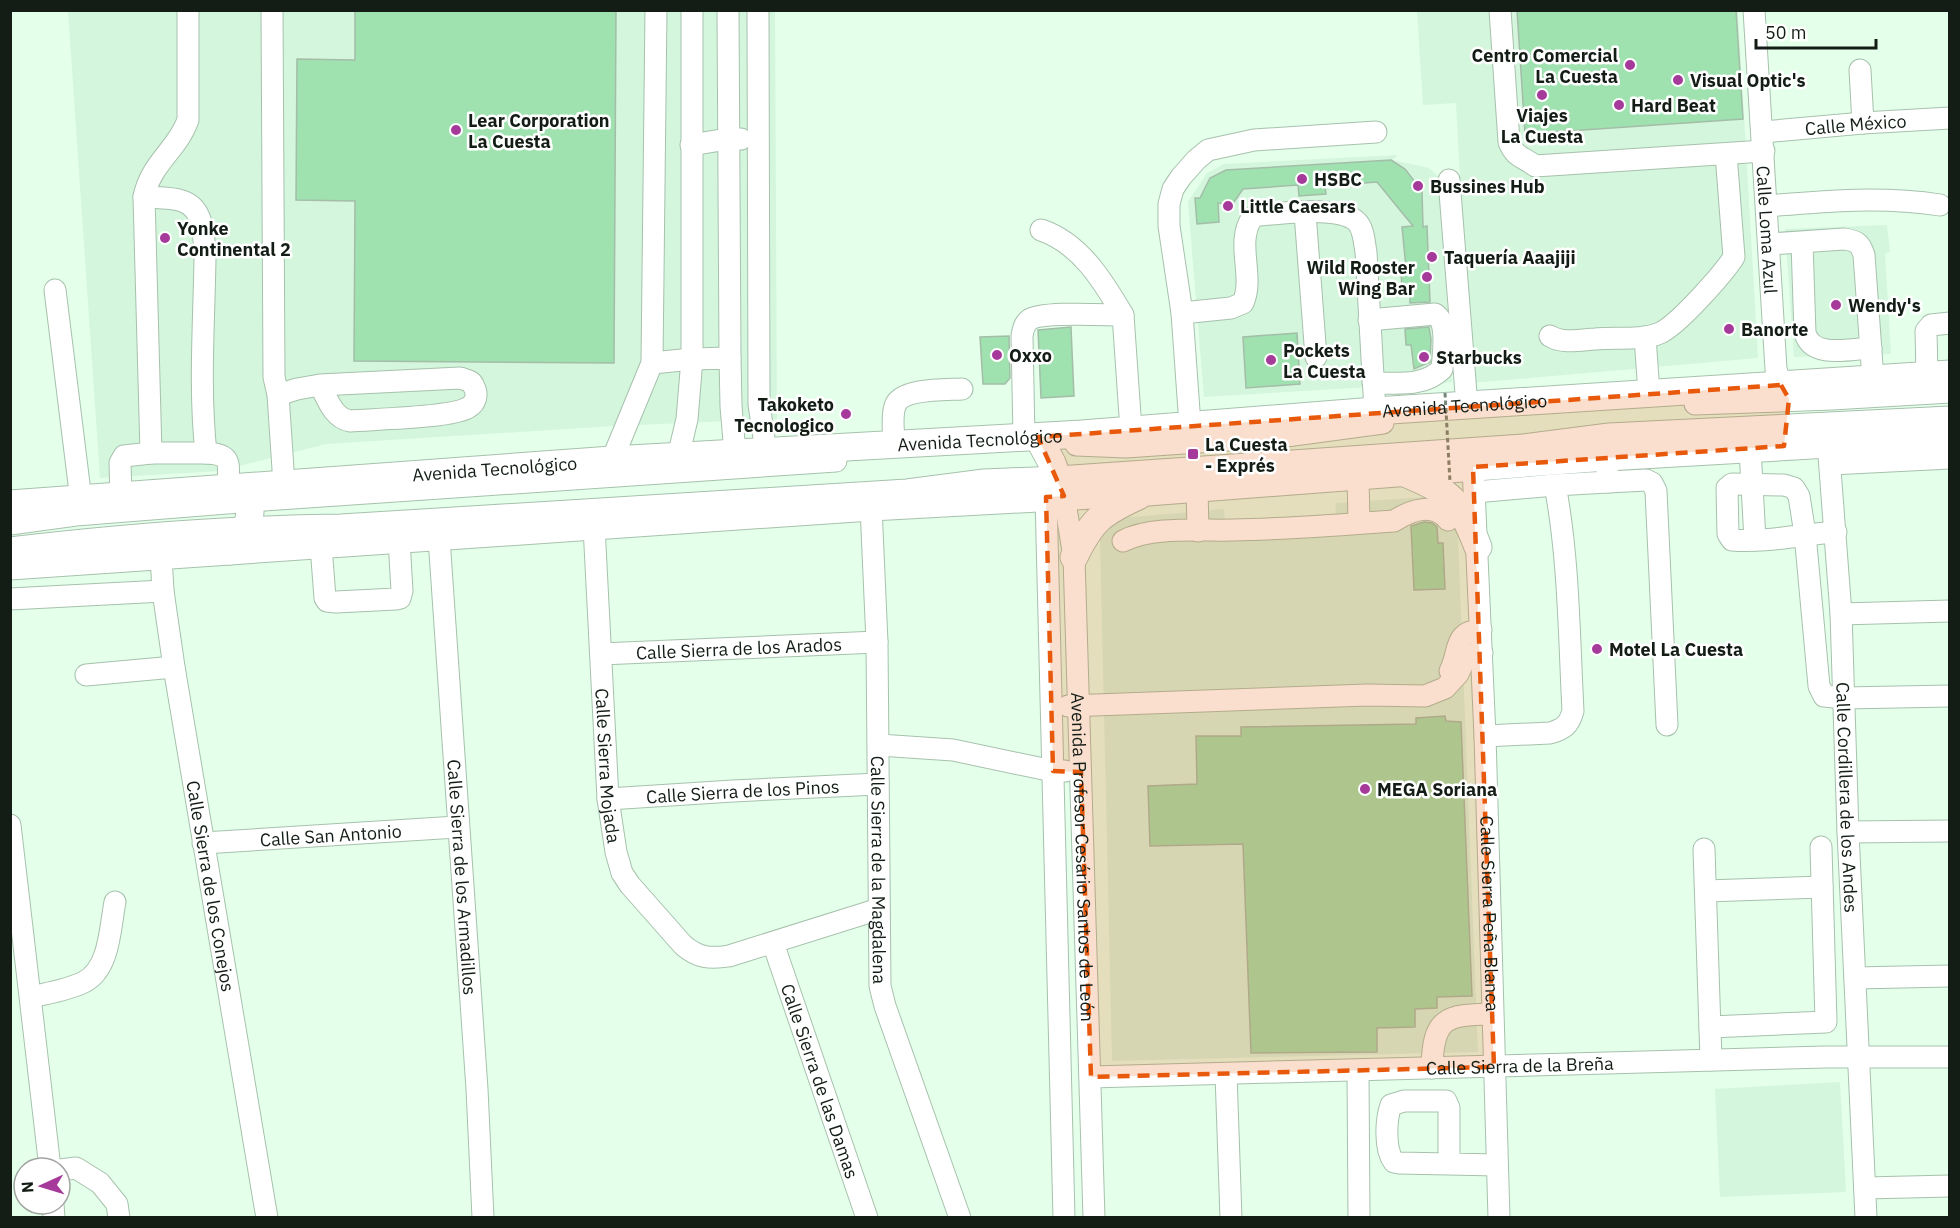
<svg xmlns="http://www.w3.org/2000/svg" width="1960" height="1228" font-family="'IBM Plex Sans',sans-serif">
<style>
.built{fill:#d4f6dc}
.building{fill:#a0e1b0;stroke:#a3bda9;stroke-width:1.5}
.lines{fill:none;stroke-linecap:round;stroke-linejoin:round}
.minor-casing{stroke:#a7c1ad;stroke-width:23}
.major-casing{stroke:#a7c1ad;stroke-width:29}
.minor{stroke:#fff;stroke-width:21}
.major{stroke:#fff;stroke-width:27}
.path-bridge{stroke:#76887a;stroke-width:3;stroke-dasharray:4.5 3;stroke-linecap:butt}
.marked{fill:#e8590c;fill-opacity:0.2;stroke:#e8590c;stroke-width:4.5;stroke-dasharray:12 8;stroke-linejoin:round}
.poi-dot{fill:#a53a9b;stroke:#fff;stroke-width:2}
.labels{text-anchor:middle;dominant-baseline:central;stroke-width:5;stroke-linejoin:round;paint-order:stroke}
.poi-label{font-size:18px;font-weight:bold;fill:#131d15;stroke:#fff;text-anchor:start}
.street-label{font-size:18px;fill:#131d15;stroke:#fff}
</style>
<rect width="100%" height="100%" fill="#e4ffea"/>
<path class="built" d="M68,11H775L777,419L614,426L326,444L220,471L100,478Z
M1417,11H1738L1758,358L1471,383L1456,103L1423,105Z
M1398,155L1392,160L1429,168L1440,178L1452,382L1204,397L1188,202L1207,173L1224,164Z
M1887,225L1890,252L1885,254L1891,354L1794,357L1785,229Z
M1426,497L1435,501L1456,529L1458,538L1478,1052L1112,1061L1100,539L1108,528L1121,518L1224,509L1225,523L1335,516L1336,503Z
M1840,1082L1846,1192L1720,1197L1715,1089Z"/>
<path class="building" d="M355,10H616L614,363L354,361L355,201L296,200L297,59L355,60Z
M1517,10H1736L1743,119L1525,134Z
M1391,160L1405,169L1422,191L1423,227L1427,226L1430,302L1410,303V288H1402L1401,272L1406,268L1402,227L1413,226L1377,182L1325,186L1326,194L1299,196L1298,185L1243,189L1232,205L1218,203L1219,222L1197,224L1195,198H1200L1210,178L1226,170Z
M1071,327L1074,396L1041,398L1038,330Z
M1429,327L1431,339L1430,362L1414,369L1411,345H1406L1405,329Z
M1297,333L1300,384L1246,388L1243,337Z
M1009,336L1010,378L1005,384H983L980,337Z
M1424,522L1432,523L1437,527L1438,543H1443L1445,589L1414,590L1411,526Z
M1445,716L1446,721L1461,722L1472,996L1437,997V1008L1415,1009V1027L1377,1028V1052L1251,1053L1243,844L1150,846L1148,786L1197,784L1196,736H1241V727L1416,724V718Z"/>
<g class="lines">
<g class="minor-casing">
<g id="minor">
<path d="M272,10L274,377L278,395L284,484"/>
<path d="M728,10L730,358"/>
<path d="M758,10L759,404L766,452"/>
<path d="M1500,10L1509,142C1516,159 1523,156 1535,166L1764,151"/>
<path id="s1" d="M1754,10L1776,369L1781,385L1787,397"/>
<path d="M1860,70L1863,123"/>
<path id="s2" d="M1763,132L1863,123L1950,118"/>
<path d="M691,145L727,139H741"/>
<path d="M1449,180L1467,406"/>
<path d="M144,197C156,198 171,197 182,201C205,208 204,239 205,258C204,323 199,389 206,453C234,454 228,465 228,488"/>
<path d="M1767,206C1826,201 1881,196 1940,205"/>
<path d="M1305,213L1316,357"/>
<path d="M1041,230C1080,243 1103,281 1123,315"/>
<path d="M1802,243L1805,333C1812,359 1850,349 1871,348"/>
<path d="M1769,244L1844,239C1857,241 1860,243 1864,255L1873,379"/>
<path d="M55,290L81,500"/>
<path d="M1182,313L1169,226V204L1173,189L1181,177L1196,160L1208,150L1254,140L1376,132"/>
<path d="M1369,320L1435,314C1449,323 1443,354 1442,369C1424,387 1397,383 1373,383"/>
<path d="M1550,336C1563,344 1580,340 1595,339C1615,337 1641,341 1660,333C1678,325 1723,274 1734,257L1726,154"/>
<path d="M1645,337L1649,393"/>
<path d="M652,363L692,359L730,358L731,406L735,453"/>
<path d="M1927,375L1926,331L1931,325L1950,323"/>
<path d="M278,395L297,389L320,385L460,378C466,380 472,380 474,387C478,394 476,403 469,407C453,418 373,419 350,421C333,418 327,398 320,385"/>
<path d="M1695,404L1832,399L1950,392"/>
<path d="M1190,425L1182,313L1231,308L1243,303C1255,276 1235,243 1252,218L1258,215C1281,214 1338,205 1356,221C1364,228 1364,242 1366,252L1375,411"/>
<path id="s3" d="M1827,430L1841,614L1848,832L1866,1218"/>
<path d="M1024,437L1022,336C1023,330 1024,324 1029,320C1041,311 1105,315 1123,315L1131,430"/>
<path d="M894,445C894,433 891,417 895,406C901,388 946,390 962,389"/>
<path d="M1076,445L1126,447L1286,436L1383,423"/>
<path d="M1750,449L1755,540"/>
<path d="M151,453L144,197C150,164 178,149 188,120V10"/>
<path d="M678,457L687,419L692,359V10"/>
<path d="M612,460L652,363L656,10"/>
<path d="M1831,464L1950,458"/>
<path id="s4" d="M1473,467L1485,736L1499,1218"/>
<path d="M1358,476L1359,523"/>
<path d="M1608,482L1646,480L1652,483L1656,491L1667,725"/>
<path d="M1197,488L1198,531"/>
<path d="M1475,492L1555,485"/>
<path id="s5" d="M1064,496L1074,557L1094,1218"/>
<path d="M121,497L120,463L124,456L151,453H206"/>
<path d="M1046,497L1064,1218"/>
<path id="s6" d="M871,507L877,642L880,986L885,1006L960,1218"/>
<path d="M10,524L76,515L264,500L836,461"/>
<path id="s7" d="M594,526L608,799L616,852L622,873L630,885L683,945C698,958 710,959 729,956L879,909"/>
<path d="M1836,532C1803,534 1765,543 1732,540L1728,534L1727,488L1732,484L1784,485L1794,488L1799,496L1805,534L1819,686L1824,696L1844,698L1950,696"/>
<path id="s8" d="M439,538L477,1089L483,1218"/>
<path d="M1123,541C1152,526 1201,531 1233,530C1287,529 1341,525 1394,521C1411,510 1434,502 1448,520"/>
<path d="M321,546L325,598L327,601L336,602L396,599L400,598L402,591L399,540"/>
<path d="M10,548C120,535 231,526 341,525L907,490L984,480L1058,477L1523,445L1609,434L1950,417"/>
<path id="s9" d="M161,556L163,591L174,667L267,1218"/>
<path d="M10,599L163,591"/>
<path d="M1841,614L1950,611"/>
<path id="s10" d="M601,654L877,642"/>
<path d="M1450,671C1460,652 1453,631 1481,630"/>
<path d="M86,675L174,667"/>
<path d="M1068,706L1367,695L1425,696L1445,688L1458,674L1465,659L1472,655L1482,653"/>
<path d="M1485,736L1550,733C1564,729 1569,725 1573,711C1569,636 1569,559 1555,485L1608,482L1606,457"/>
<path d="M879,745L953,750L1053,771H1065"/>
<path id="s11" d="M608,799L733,791L878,784"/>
<path d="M10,825L50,1168"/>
<path d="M1848,832L1950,831"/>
<path id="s12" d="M203,843L457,827"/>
<path d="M1704,849L1711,1060"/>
<path d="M1706,891L1822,887"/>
<path id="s13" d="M773,943L867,1218"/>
<path d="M1855,978L1950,976"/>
<path d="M31,997C48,993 68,990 84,982C110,969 110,927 115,902"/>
<path d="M1710,1027L1826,1022L1821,847"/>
<path d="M1432,1068C1433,1017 1446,1015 1492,1014"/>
<path d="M1358,1071L1359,1218"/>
<path d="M1226,1074L1231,1218"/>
<path id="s14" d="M1091,1077L1825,1057H1950"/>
<path d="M1449,1164V1108L1446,1101H1404L1391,1105C1386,1119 1384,1149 1394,1162L1399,1163L1497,1165"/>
<path d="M60,1170L76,1168L100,1183L117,1204L119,1218"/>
<path d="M1865,1188L1950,1186"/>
<path d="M53,1204L54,1218"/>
</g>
</g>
<g class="major-casing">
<g id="major">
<path d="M1038,437L1052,463L1064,496"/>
<path d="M1407,474C1452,493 1460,501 1478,547"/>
<path id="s15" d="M10,504L612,460L1082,434L1375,411L1950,374"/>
<path d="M230,551C245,533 261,509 240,488"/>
<path d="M1074,557C1092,520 1101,513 1138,496"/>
<path d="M10,566L871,507L1148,492L1606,457L1950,437"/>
</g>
</g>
<use href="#minor" class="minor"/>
<use href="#major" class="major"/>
<path class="path-bridge" d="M1445,393L1450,482"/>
</g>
<path class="marked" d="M1781,385L1789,399L1784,446L1473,467L1494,1067L1091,1077L1081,772L1053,771L1046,497L1064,496L1038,437Z"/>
<g class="poi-dot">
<circle cx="1630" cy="65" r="6"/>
<circle cx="1678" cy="80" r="6"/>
<circle cx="1542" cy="95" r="6"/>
<circle cx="1619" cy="105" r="6"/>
<circle cx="456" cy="130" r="6"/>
<circle cx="1302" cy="179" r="6"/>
<circle cx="1418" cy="186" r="6"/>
<circle cx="1228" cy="206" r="6"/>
<circle cx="165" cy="238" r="6"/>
<circle cx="1432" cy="257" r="6"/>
<circle cx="1427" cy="277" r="6"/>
<circle cx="1836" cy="305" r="6"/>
<circle cx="1729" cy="329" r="6"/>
<circle cx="997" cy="355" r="6"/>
<circle cx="1424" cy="357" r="6"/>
<circle cx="1271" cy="360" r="6"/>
<circle cx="846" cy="414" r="6"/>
<rect x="1187" y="448" width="12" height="12" rx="3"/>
<circle cx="1597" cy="649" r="6"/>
<circle cx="1365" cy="789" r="6"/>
</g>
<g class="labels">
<g class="poi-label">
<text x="1618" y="55" text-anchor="end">Centro Comercial<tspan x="1618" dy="21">La Cuesta</tspan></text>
<text x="1690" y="80">Visual Optic's</text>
<text x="1631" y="105">Hard Beat</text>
<text x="1542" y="115" text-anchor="middle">Viajes<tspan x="1542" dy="21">La Cuesta</tspan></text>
<text x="468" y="120">Lear Corporation<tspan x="468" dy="21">La Cuesta</tspan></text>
<text x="1314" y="179">HSBC</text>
<text x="1430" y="186">Bussines Hub</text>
<text x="1240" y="206">Little Caesars</text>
<text x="177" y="228">Yonke<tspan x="177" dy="21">Continental 2</tspan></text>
<text x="1444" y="257">Taquería Aaajiji</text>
<text x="1415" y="267" text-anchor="end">Wild Rooster<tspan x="1415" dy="21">Wing Bar</tspan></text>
<text x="1848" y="305">Wendy's</text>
<text x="1741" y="329">Banorte</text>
<text x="1283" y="350">Pockets<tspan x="1283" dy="21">La Cuesta</tspan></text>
<text x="1009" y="355">Oxxo</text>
<text x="1436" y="357">Starbucks</text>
<text x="834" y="404" text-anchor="end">Takoketo<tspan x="834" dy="21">Tecnologico</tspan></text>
<text x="1205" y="444">La Cuesta<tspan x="1205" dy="21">- Exprés</tspan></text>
<text x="1609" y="649">Motel La Cuesta</text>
<text x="1377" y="789">MEGA Soriana</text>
</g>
<g class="street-label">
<text stroke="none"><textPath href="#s2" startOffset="93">Calle México</textPath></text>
<text stroke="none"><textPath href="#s1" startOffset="220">Calle Loma Azul</textPath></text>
<text stroke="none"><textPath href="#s15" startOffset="1458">Avenida Tecnológico</textPath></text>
<text stroke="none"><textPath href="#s15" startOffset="972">Avenida Tecnológico</textPath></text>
<text stroke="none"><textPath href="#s15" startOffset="486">Avenida Tecnológico</textPath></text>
<text stroke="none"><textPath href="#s10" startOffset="138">Calle Sierra de los Arados</textPath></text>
<text stroke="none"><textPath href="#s7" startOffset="240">Calle Sierra Mojada</textPath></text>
<text stroke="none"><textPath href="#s11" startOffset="135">Calle Sierra de los Pinos</textPath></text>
<text stroke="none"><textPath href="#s3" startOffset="368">Calle Cordillera de los Andes</textPath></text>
<text stroke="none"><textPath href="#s12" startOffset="128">Calle San Antonio</textPath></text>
<text stroke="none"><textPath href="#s5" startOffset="362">Avenida Profesor Cesário Santos de León</textPath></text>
<text stroke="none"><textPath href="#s6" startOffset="363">Calle Sierra de la Magdalena</textPath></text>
<text stroke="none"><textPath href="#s8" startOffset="340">Calle Sierra de los Armadillos</textPath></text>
<text stroke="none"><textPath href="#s9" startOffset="334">Calle Sierra de los Conejos</textPath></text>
<text stroke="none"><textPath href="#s4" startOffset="447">Calle Sierra Peña Blanca</textPath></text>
<text stroke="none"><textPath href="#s14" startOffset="429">Calle Sierra de la Breña</textPath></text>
<text stroke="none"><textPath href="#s13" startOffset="146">Calle Sierra de las Damas</textPath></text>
</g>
</g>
<rect width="1960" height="1228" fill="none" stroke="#131d15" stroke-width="24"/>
<g transform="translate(42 1186) rotate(266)"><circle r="28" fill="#ffffff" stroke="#a1a5a1" stroke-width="1.5"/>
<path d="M0-4.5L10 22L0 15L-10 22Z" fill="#a53a9b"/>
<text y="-9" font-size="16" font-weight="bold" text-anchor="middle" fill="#131d15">N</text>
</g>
<path d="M1756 39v9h120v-9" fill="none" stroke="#131d15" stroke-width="3"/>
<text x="1765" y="39" font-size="18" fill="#131d15" stroke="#ffffff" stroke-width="4.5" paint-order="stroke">50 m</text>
</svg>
